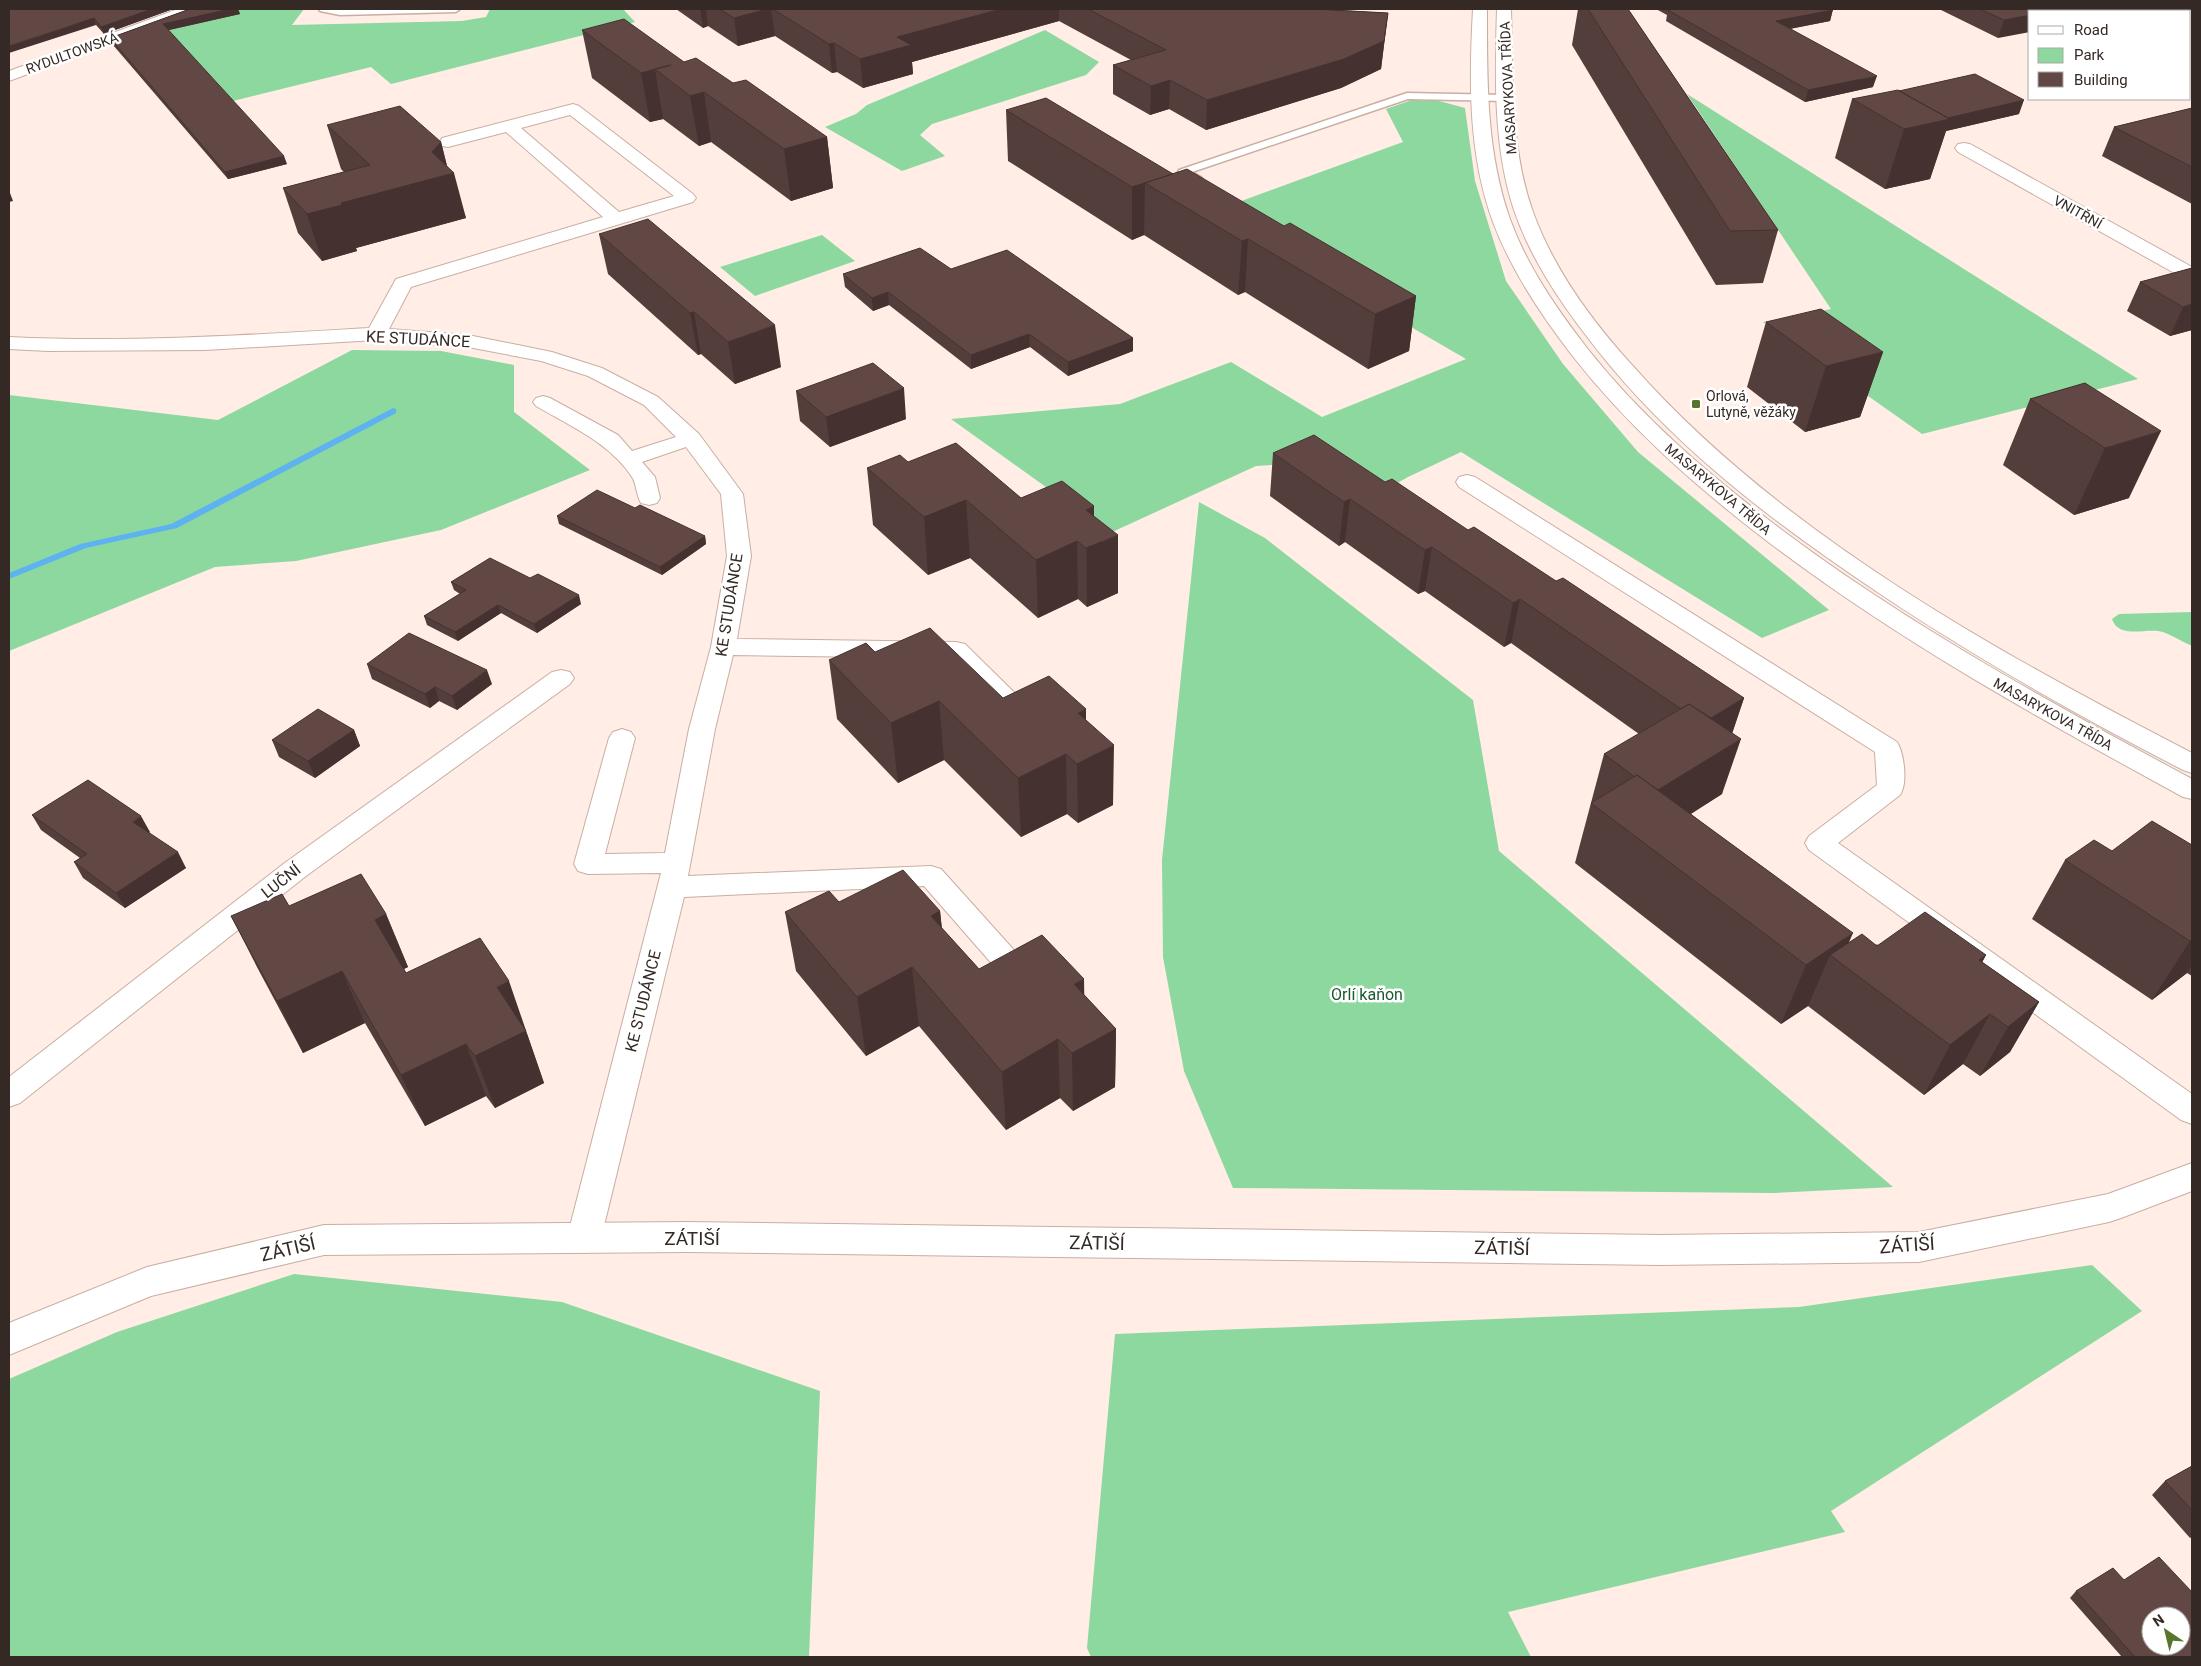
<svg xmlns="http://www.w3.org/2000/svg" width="2201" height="1666" font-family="Roboto,sans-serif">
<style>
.green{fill:#8cd89f}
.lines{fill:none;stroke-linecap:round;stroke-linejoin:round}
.stream{fill:#5eb2f0;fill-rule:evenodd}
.service-casing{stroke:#c9aea2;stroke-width:3}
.minor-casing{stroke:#c9aea2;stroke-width:2}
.tertiary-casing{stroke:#c9aea2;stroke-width:2}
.service{fill:#fff;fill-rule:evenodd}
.minor{fill:#fff;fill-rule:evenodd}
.tertiary{fill:#fff;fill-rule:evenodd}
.wall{fill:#543e3b}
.shaded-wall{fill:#453230}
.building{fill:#624845;stroke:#453230;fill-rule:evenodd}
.poi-dot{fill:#58762b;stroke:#fff;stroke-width:2}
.labels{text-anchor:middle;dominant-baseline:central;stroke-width:5;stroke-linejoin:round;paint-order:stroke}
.far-street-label{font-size:14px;fill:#342924;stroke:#fff}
.far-poi-label{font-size:14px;fill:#342924;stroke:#fff;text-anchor:start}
.street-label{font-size:16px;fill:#342924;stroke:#fff}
.park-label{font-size:16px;fill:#1b5830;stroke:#fff}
.near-street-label{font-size:19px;fill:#342924;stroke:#fff}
</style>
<rect width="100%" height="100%" fill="#ffede6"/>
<path class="green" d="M204,9H304L292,25L462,21L486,17L490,9H623L635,22L391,84L371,67L233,101L174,39L157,25Z
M1045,30L1099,62L1086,75L932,124L920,135L945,156L902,171L825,127L856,114L867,105Z
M1687,94L2138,379L1922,434L1763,322L1831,309Z
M1412,100L1439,101L1465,108L1475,181L1506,281L1563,364L1638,452L1829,610L1762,638L1461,452L1408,477L1374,496L1316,462L1256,466L1110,533L951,419L1120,404L1231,362L1322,417L1466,359L1337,284L1236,203L1403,142L1386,109Z
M822,235L855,261L755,296L720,267Z
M352,350L441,351L514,365V412L590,470L441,530L296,561L215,567L9,651V395L218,420Z
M1199,502L1265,538L1473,700L1499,851L1893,1187L1774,1193L1233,1188L1184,1071L1163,957L1162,860Z
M2192,612V646C2183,642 2173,636 2163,632C2147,627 2119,640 2112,619L2119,614Z
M2092,1265L2142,1311L1831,1511L1845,1532L1508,1612L1531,1657H1091L1087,1648L1115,1334L1799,1307Z
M294,1274L562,1302L820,1391L809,1657H9V1379L117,1332Z"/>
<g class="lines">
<path class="stream" d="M393,408L396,409V413L177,528L86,548L9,579V573L80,544L171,524Z"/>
<g class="service-casing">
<path id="service" d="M319,9H460L456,12L340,15L320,11Z
M1407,93L1506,95L1511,98L1506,101L1408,99L1192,172L1202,178V182H1194L1178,172L1179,170Z"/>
</g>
<g class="minor-casing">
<path id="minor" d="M178,9H198L196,12L9,81V71Z
M573,104L579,106L693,194L696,198L693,202L411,287L389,329L468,335L552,352L602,368L658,397L699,434L743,494L751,556L737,639L956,642L965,644L1037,715L1041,721L1037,727L1028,730L1019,727L949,658L733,655L715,729L688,876L931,866L941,869L1013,949L1018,957L1013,965L1003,968L993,965L924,886L684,897L601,1238L596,1248L584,1253L572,1248L567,1238L661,873L588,874L578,871L574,864L609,738L613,732L622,729L631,732L635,738L605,854L665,853L689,729L711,647L727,556L721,494L686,447L642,462L655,477L660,498L657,503L649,505L641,503C636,495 637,485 632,477C610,443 570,426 536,406L533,402L536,398L543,396L550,398L618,435L632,451L676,437L644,405L588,376L541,361L468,347L376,340L205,350L48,351L9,349V337C129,343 249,335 369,328L396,279L603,217L506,132L448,147L442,146L440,142L442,138ZM570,115L674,196L619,212L521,128Z
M1964,143L1970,144L2192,267V281L2185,279L1958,152L1955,148L1958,144Z
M1467,475L1475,477L1897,742C1904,753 1908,783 1900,795L1838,843L2192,1094V1124L2181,1120L1809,850L1805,843L1809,836L1877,785L1875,752L1459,487L1456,482L1459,477Z
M561,670L570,672L574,678L570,684L306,876L20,1103L9,1107V1077L286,862L552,672Z"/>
</g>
<g class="tertiary-casing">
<path id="tertiary" d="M1473,9H1487C1487,80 1486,151 1510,219C1527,266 1556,308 1587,348C1642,418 1710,476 1782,530C1910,626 2051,703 2192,779V799L2183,797C2040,719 1897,640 1767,541C1695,486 1627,426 1571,354C1540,313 1511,270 1493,222C1468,154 1469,80 1473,9Z
M1497,9H1511C1513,76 1510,148 1533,212C1554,270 1591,320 1632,365C1780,533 1995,651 2192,753V773L2183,770C2059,706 1939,637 1825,556C1737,494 1653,424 1588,338C1558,299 1530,257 1514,210C1493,147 1495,75 1497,9Z
M2192,1163V1191L2121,1218L2109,1222L1919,1262L1661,1265L687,1252L324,1255L151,1296L9,1355V1323L147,1267L324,1225L687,1222L1661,1235L1919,1232L2108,1194Z"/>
</g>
<use href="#service" class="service"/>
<use href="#minor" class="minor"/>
<use href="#tertiary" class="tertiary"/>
</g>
<path class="wall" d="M9,9H173L104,34L96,25Z
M189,9H238L240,14L168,30L287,164L228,179L113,45L110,38Z
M676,9H1325H1323L1388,13L1381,69L1341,88L1206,130L1169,109L1150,115L1113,94V65L1131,60L1059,21L912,62L913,74L863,88L837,72L832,73L775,36L738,46L708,26L703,28Z
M1578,9H1628L1778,230L1763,283L1716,285L1572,45Z
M1656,9H1833L1830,21L1790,29L1873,87L1805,102L1666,21L1667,15Z
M1939,9H2071L2070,11H2030L1998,38Z
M582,30L733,83L827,137L833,188L791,201L711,142L699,146L663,119L650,122L592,78Z
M1899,91L2019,114L1946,131L1930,179L1885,189L1835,158L1852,99Z
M2192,108V204L2102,156L2114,127Z
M1006,110L1173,174L1284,226L1416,296L1409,351L1368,369L1245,292L1238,295L1144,235L1132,240L1008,161Z
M327,125L441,142L447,166L466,218L356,248L357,251L322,261L298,233L283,188L344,172L341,169Z
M599,234L781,367L735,384L701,354L698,355L608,274Z
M2192,268V330L2170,336L2127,311L2140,282Z
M951,269L1133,338V351L1068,376L1030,347L971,369L889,305L873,311L845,287L843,274Z
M1766,322L1883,352L1860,417L1805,432L1747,387Z
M2085,383L2129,498L2074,515L2003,465L2030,399Z
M796,391L906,419L830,447L800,421Z
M1273,453L1385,482L1556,581L1744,698L1732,733L1722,794L1691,814L1849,942L1986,955L1982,962L2039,1002L2010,1052L1980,1076L1963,1064L1924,1095L1808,1006L1781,1024L1575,863L1604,754L1639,734L1511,643L1504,647L1425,591L1418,594L1345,542L1339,546L1270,496Z
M908,462L1021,498L1094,516L1118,593L1087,607L1078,599L1038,618L970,558L928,575L873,525L867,468Z
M635,508L705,536L706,544L662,575L559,524L557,516Z
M530,578L581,604L537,633L501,613L458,641L427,625L424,616L460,594L454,590L451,582Z
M875,652L1003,698L1086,720L1113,805L1078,823L1067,814L1021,837L944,760L898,783L837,719L829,660Z
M367,664L492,684L457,710L439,701L430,708L372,679Z
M354,730L360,746L315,778L279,757L272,740Z
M32,815L150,832L149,833L186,868L125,908L83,878L74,862L80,858L41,830Z
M2192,845V976L2187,973L2152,1000L2032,919L2065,860L2112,851Z
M839,902L940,911L942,929L979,969L1084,995L1116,1029L1115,1087L1073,1111L1060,1098L1006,1130L919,1026L866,1056L796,971L785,912Z
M289,906L386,914L408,967L404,969L406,973L527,1034L544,1083L495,1108L486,1096L425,1126L365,1023L303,1053L258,969L231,916Z
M2192,1466V1537L2190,1538L2152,1495L2165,1481Z
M2076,1591L2192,1657H2122L2070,1598Z"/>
<path class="shaded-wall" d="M152,9H173L104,34L101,27Z
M230,9H238L240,14L165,31L163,24Z
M700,9H706L708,26L703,28Z
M768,9H771L775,36L738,46L734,18Z
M1001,9H1059V21L912,62L913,74L863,88L860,59L897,37Z
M1821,9H1833L1830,21L1773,32L1776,21Z
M2061,9H2071L2070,11H2048Z
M1388,13L1381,69L1341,88L1206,130L1207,100Z
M2030,15V32L1998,38L2004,20Z
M94,18L96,25L9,53V46Z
M834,43L837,72L832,73L829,44Z
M655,69L663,119L650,122L641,73Z
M1877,76L1873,87L1805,102L1808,90Z
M1170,80L1169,109L1150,115L1151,86Z
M704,92L711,142L699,146L690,96Z
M2024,100L2019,114L1946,131L1930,179L1885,189L1904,129L1918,124Z
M827,137L833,188L791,201L784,149Z
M441,142L449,174L454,173L466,218L356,248L357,251L322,261L307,214L341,203L432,152Z
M284,156L287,164L228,179L225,172Z
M1145,183L1144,235L1132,240V187Z
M9,193H10L13,201L9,202Z
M1248,239L1245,292L1238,295L1242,241Z
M888,292L889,305L873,311L872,298Z
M1416,296L1409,351L1368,369L1375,314Z
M2192,304V330L2170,336L2183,307Z
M694,312L701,354L698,355L690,313Z
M775,325L781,367L735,384L728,342Z
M1029,334L1030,347L971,369V355Z
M1133,338V351L1068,376V362Z
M1883,352L1860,417L1805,432L1826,366Z
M904,388L906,419L830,447L826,417Z
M2161,431L2129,498L2074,515L2105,448Z
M1350,499L1345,542L1339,546L1344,502Z
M966,500L970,558L928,575L924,517Z
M1094,506V545L1118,535V593L1087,607L1086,510Z
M705,536L706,544L662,575L660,567Z
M1077,541L1078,599L1038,618L1036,560Z
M1432,547L1425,591L1418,594L1425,550Z
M579,595L581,604L537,633L534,624Z
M1520,599L1511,643L1504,647L1513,603Z
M498,605L501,613L458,641L455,632Z
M487,670L492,684L457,710L452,696Z
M435,687L439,701L430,708L425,694Z
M1744,698L1729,743L1702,724Z
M939,701L944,760L898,783L891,723Z
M1086,709V759L1114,745L1113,805L1078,823L1077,764L1078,713Z
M354,730L360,746L315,778L308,761Z
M1741,739L1722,794L1644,843L1655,791Z
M1066,754L1067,814L1021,837L1018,778Z
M141,816L150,832L141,838L133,822Z
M178,852L186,868L125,908L116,893Z
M940,911L946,971L931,916Z
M386,914L408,967L397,972L375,920Z
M1853,933L1840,963L1830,955L1808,1006L1781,1024L1806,965Z
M2192,940V965L2187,973L2152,1000L2190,941Z
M1986,955L1960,1005L1979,960Z
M912,967L919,1026L866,1056L857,997Z
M342,971L365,1023L303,1053L277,1001Z
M1084,979L1085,1038L1074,984Z
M509,981L544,1083L495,1108L475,1056L497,987Z
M2039,1002L2010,1052L1980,1076L2008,1027Z
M1990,1014L1963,1064L1924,1095L1950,1045Z
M1116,1029L1115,1087L1073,1111L1072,1053Z
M1058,1039L1060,1098L1006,1130L1002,1072Z
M466,1044L486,1096L425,1126L401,1075Z"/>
<path class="building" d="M9,9H152L101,27L94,18L9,46Z
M190,9H230L163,24L284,156L225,172L110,38Z
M720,9H768L734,18Z
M773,9H1001L897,37L911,45L860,59L834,43L829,44Z
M1088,9H1312L1388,13L1384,41L1344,59L1207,100L1170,80L1151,86L1113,65L1166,50Z
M1588,9H1628L1778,230L1730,231Z
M1676,9H1829L1833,10L1776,21L1877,76L1808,90L1668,10Z
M1980,9H2061L2048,11H2030V15L2004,20Z
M624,19L684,62L696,58L733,83L746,80L827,137L784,149L704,92L690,96L655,69L671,65L641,73L582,30Z
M1975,74L2024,100L1948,118L1899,91Z
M1898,90L1950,119L1904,129L1852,99Z
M1046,98L1173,174L1132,187L1006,110Z
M400,106L441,142L432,152L454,173L341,203L342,205L307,214L283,188L370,165L327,125Z
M2192,108V167L2114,127Z
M1187,169L1284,226L1290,223L1416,296L1375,314L1248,239L1242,241L1145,183Z
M648,219L775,325L728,342L694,312L690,313L599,234Z
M920,248L951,269L1007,250L1133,338L1068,362L1029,334L971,355L888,292L872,298L843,274Z
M2192,268V304L2183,307L2140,282Z
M1821,309L1883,352L1826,366L1766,322Z
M873,363L904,388L826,417L796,391Z
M2085,383L2161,431L2105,448L2030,399Z
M1314,435L1385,482L1392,479L1468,530L1474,527L1556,581L1563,578L1744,698L1711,718L1689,704L1681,709L1520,599L1513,603L1432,547L1425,550L1350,499L1344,502L1273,453Z
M956,443L1021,498L1062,481L1094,506L1086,510L1118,535L1086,548L1077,541L1036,560L966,500L924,517L867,468L900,455L908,462Z
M597,490L635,508L640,505L705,536L660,567L557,516Z
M490,558L530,578L538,574L579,595L534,624L498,605L455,632L424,616L466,590L451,582Z
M930,628L1003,698L1049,676L1086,709L1078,713L1114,745L1077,764L1066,754L1018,778L939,701L891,723L829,660L866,643L875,652Z
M409,633L487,670L452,696L435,687L425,694L367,664Z
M1689,704L1741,739L1658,790L1637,775L1635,777L1604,754Z
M318,709L354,730L308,761L272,740Z
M1637,775L1853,933L1806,965L1591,803Z
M88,780L141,816L133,822L178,852L116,893L74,862L87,854L32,815Z
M2152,821L2192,845V940L2190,941L2065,860L2094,840L2112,851Z
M903,870L940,911L931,916L979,969L1042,935L1084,979L1074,984L1116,1029L1072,1053L1058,1039L1002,1072L912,967L857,997L785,912L829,891L839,902Z
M361,874L386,914L375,920L406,973L480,938L509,981L497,987L526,1031L475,1056L466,1044L401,1075L342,971L277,1001L231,916L282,894L289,906Z
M1925,912L1986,955L1979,960L2039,1002L2008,1027L1990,1014L1950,1045L1830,955L1862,934L1877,946Z
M2192,1466V1510L2165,1481Z
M2159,1557L2192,1592V1657H2135L2076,1591L2113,1568L2124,1580ZM2151,1616H2181V1646H2151Z"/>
<rect class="poi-dot" x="1691" y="399" width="10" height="10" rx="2.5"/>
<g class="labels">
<g class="far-street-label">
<text transform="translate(72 53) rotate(-20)">RYDULTOWSKÁ</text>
<text transform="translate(1508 88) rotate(-93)">MASARYKOVA TŘÍDA</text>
<text transform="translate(2078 212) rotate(29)">VNITŘNÍ</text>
<text transform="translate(1718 489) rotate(40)">MASARYKOVA TŘÍDA</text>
<text transform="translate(2053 714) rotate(29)">MASARYKOVA TŘÍDA</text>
</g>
<g class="far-poi-label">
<text x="1706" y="396">Orlová,<tspan x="1706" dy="16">Lutyně, věžáky</tspan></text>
</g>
<g class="street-label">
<text transform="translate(418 339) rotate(3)">KE STUDÁNCE</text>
<text transform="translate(729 605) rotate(-81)">KE STUDÁNCE</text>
<text transform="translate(281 881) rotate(-38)">LUČNÍ</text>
<text transform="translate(643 1001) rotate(-76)">KE STUDÁNCE</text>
</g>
<g class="park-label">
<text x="1367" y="994">Orlí kaňon</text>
</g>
<g class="near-street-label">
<text x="692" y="1238">ZÁTIŠÍ</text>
<text transform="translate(1097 1243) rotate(1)">ZÁTIŠÍ</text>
<text transform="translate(1907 1245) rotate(-4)">ZÁTIŠÍ</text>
<text transform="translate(1502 1248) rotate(1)">ZÁTIŠÍ</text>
<text transform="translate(288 1249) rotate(-13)">ZÁTIŠÍ</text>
</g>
</g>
<rect width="2201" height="1666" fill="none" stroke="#342924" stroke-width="20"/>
<rect x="2028" y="10" width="162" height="90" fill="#ffffff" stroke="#aea9a7"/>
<rect x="2038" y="26" width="25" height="8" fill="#ffffff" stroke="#aea9a7"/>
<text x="2074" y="35" font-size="15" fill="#342924">Road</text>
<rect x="2038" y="48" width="25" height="15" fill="#8cd89f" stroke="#aea9a7"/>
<text x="2074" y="60" font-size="15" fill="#342924">Park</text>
<rect x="2038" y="72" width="25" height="15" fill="#624845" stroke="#aea9a7"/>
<text x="2074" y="85" font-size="15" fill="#342924">Building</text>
<g transform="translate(2166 1631) rotate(325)"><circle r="24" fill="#ffffff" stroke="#aea9a7"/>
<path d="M0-4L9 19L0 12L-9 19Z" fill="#58762b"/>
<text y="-8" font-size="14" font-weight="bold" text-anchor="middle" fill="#342924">N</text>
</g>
</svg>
